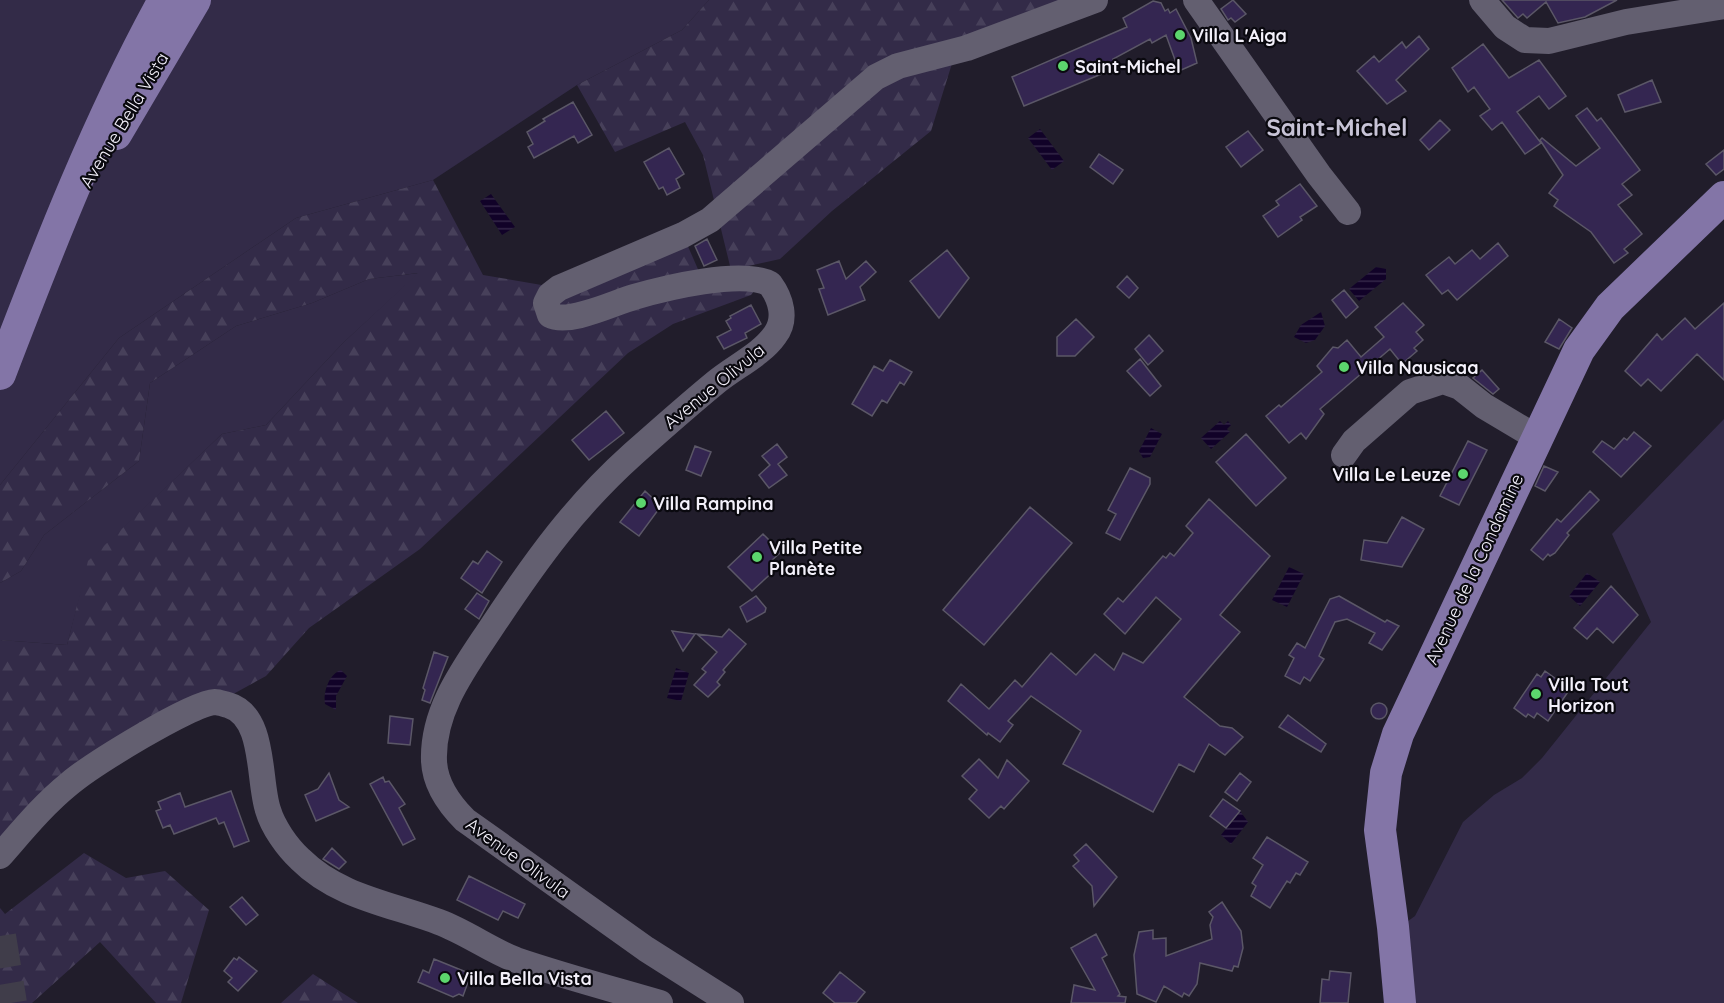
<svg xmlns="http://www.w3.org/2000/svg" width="1724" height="1003" font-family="Quicksand,sans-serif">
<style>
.green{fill:#332b48}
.forest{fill:url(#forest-firs)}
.water{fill:url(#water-rules)}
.building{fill:#342651;stroke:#5b5767;stroke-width:1.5}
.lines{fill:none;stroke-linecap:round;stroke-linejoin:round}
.major-tunnel{stroke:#403d4a;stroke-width:32;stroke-dasharray:32 16;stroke-linecap:butt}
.minor{stroke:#635f70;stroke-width:26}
.major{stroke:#8375a7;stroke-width:32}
.poi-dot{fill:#5cd56d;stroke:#0a090f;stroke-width:2}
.labels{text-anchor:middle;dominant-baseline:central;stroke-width:4.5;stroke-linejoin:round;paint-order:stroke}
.poi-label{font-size:18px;font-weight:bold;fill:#f3f0fa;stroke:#0a090f;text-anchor:start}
.street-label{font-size:18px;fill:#f3f0fa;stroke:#0a090f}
.district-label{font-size:24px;font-weight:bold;fill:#c7c3d6;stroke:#0a090f}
</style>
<defs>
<pattern id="forest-firs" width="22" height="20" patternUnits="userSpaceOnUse" patternTransform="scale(1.5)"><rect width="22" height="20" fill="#332b48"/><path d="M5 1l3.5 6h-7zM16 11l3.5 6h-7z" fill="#47405a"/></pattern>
<pattern id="water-rules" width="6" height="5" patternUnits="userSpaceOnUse" patternTransform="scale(1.5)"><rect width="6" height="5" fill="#110228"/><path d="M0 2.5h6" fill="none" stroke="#342748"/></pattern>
</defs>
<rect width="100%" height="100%" fill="#211d2b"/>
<path class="green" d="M0,0H709L682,30L577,85L433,180L296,218L119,338L0,485Z
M419,273L343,343L266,425L222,434L89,561L67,645L0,640V583L21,571L44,535L139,461L150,383L236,326L312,303L369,279Z
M1724,419V1003H1410L1404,924L1415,916L1463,822L1494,795L1522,778L1542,758L1651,622L1612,534Z"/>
<path class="forest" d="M709,0H1063L959,41L931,131L832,211L780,259L731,270L703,155L685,122L615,152L577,85L682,30Z
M433,180L483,275L559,288L683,235L704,283L763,280L751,295L673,324L628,353L420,549L309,628L266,676L226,698L209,695L0,843V640L67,645L88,561L222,434L266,425L343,343L418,273L369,279L312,303L236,326L150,383L139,461L44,535L21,571L0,583V485L119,338L296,218Z
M84,853L126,878L165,871L209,910L181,1003H156L100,942L32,1003H0V908L5,914Z
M313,974L358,1003H281Z"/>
<path class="water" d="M1040,129L1064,161L1052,170L1028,138Z
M491,194L515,227L502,235L480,201Z
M1376,267L1386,269V279L1359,301L1349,289Z
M1321,312L1325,326L1315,340L1306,343L1294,337L1301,325Z
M1220,421L1224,425L1228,421L1231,425L1227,429L1230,432L1211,449L1201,438Z
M1151,428L1162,434L1150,457L1143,458L1139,451Z
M1289,567L1304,574L1287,607L1272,600Z
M1587,573L1600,582L1580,606L1569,596Z
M676,668L689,673L681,701L667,698Z
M341,670L347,676L336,696V710L325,704C323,692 329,674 341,670Z
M1240,811L1248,822L1231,844L1221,835Z"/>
<path class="building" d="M1233,0L1246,14L1235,22L1231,18L1228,20L1221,9Z
M1502,0H1617L1585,17L1558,23L1546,2L1527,18L1523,14L1518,18Z
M1153,1L1161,3L1165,11L1168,9L1170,13L1176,9L1191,38L1197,63L1179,71L1166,35L1152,43L1150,39L1113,59L1116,68L1024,106L1012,77L1127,27L1123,18Z
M1419,36L1429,49L1396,80L1406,91L1387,104L1357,71L1374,56L1379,62L1402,42L1406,48Z
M1483,44L1509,78L1539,60L1566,96L1549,109L1539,96L1517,112L1541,143L1525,154L1502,122L1492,130L1480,116L1490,109L1474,87L1468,92L1452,68Z
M1652,80L1661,102L1625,112L1618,95Z
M573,102L592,135L578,143L574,136L534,158L528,147L533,144L527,132L545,121L543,119Z
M1587,108L1597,121L1601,118L1640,170L1622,184L1632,195L1618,205L1642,234L1624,249L1628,253L1614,263L1591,232L1554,206L1558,200L1549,193L1563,175L1540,140L1542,138L1576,166L1600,148L1576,116Z
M1440,120L1450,130L1429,150L1420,140Z
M1248,131L1263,150L1241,167L1226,147Z
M669,148L684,174L676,179L680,188L667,195L663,187L659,189L644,162Z
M1724,150V169L1716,175L1706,164Z
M1099,154L1123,170L1113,184L1090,167Z
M1300,184L1317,206L1300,217L1302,220L1278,237L1263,216L1279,205L1276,201Z
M707,239L717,260L704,266L695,246Z
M1498,243L1508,256L1457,300L1448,290L1442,294L1426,275L1449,257L1455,264L1472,250L1480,259Z
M947,250L969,278L939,318L910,281Z
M839,261L846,279L866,261L876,272L860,287L865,300L828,315L819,289L824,288L817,270Z
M1127,276L1138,288L1129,298L1117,287Z
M1344,290L1358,307L1346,318L1332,300Z
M1403,303L1424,325L1416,332L1423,340L1414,348L1417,351L1402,364L1390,349L1320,409L1324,414L1306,439L1301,433L1289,443L1266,416L1279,405L1281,407L1322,372L1317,366L1333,347L1338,348L1347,340L1361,357L1384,337L1375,327Z
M1724,303V380L1697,354L1661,391L1648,379L1641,386L1625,371L1657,334L1662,340L1685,318L1695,329Z
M751,305L761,324L745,333L747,338L724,349L717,337L731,330L726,321L731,318L730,316Z
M1076,319L1094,337L1075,356H1057V337Z
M1559,319L1572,328L1559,349L1545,342Z
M1149,335L1163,351L1148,365L1135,349Z
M1140,359L1161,386L1150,396L1127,371Z
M890,360L912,372L904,385L900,382L887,403L882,400L872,416L852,404L874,366L883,371Z
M1482,370L1499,389L1493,394L1473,378Z
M606,411L624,433L589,460L572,440Z
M1634,432L1651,446L1621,477L1593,452L1602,441L1614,449L1624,438L1627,440Z
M1246,434L1286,478L1256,506L1216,462Z
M1468,441L1487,450L1459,505L1440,496Z
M777,444L787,457L778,464L787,475L769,488L759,475L770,465L762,456Z
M695,446L711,452L701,476L686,470Z
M1544,466L1558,472L1545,491L1535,486Z
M1130,468L1150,478V484L1120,540L1106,533L1116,514L1108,510Z
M645,491L661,506L639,536L620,522Z
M1590,491L1599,500L1567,533L1569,535L1555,553L1550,556L1548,554L1543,560L1531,550L1557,519L1561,522Z
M1209,499L1270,556L1220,615L1240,632L1184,697L1220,726L1232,728L1243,737L1225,755L1209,744L1194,772L1179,764L1153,812L1063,764L1081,731L1031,696L1008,721L1013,725L1000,742L988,733L987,735L948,701L961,684L989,709L1015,680L1022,687L1051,653L1076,675L1095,654L1114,670L1123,653L1143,663L1181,619L1156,597L1125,634L1104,614L1118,598L1123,602L1163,556L1166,558L1170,553L1174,556L1193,533L1186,526Z
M1030,507L1072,543L984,645L943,610Z
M1402,517L1424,529L1402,567L1361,560L1364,540L1387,543Z
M763,534L781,552L770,562L776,569L752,591L728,567Z
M487,551L502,562L482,593L461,578L473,561L478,564Z
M1611,586L1638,615L1613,643L1597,628L1587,639L1574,628Z
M477,593L489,601L479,619L465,609Z
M756,596L766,608L765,612L747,622L740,607Z
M1339,596L1385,622L1387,620L1399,626L1382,650L1369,643L1375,633L1347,619L1335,622L1319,656L1324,659L1310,681L1304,677L1300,684L1285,676L1294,658L1289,655L1297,643L1305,648L1330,599Z
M729,629L746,644L723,670L725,672L717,682L720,685L708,697L694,685L706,672L702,669L717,652L697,634L722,637Z
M672,631L695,634L683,651Z
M434,652L448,657L430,703L422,700L425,690L423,688Z
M1545,671L1570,689L1548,721L1537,713L1534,718L1528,714L1526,717L1514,708L1537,674L1541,677Z
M1371 711a8 8 0 1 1 16 0a8 8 0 1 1-16 0Z
M1288,715L1326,744L1321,752L1279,727Z
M390,716L413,719L410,745L388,743Z
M979,759L998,778L1007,760L1029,781L1004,809L1001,806L989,818L969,799L977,790L962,776Z
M329,773L339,800L349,807L316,821L305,795L318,789Z
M1240,773L1251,782L1237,801L1225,792Z
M383,777L385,782L389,781L405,804L399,808L415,839L403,845L370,784Z
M231,791L249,841L234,847L224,822L219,824L216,818L174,834L170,825L163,828L156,811L161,809L158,802L180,793L185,807Z
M1223,799L1240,811L1226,828L1210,816Z
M1267,837L1308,862L1300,875L1296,873L1290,883L1287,881L1270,908L1251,896L1256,886L1252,883L1263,865L1253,858Z
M1086,844L1117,877L1094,906L1092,886L1073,866L1079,861L1074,855Z
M332,848L346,862L339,869L323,859Z
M469,876L525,904L518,918L503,911L498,920L457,900Z
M242,897L258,915L246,925L230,907Z
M1222,902L1241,931L1243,948L1238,967L1234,966L1232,971L1200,963L1197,984L1189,996L1184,993L1182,997L1164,986L1156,1002L1137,994L1134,955L1139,932L1153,930V939L1166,938V956L1212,939L1210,925L1213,917L1209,912Z
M1096,934L1107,955L1102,958L1120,994L1118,996L1126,997L1125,1003H1071L1074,985L1095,990L1071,948Z
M239,957L257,971L238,991L228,982L232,978L224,971L234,958L237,960Z
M434,959L471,974L463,996L459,994L453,997L418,982L423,970L429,973Z
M1330,971L1351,973L1348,1003H1320L1322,979L1329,980Z
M840,972L865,992L856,1003H835L823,993Z"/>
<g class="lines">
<path class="major-tunnel" d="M0,936L11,1003"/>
<path class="minor" d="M1196,0L1319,175L1348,212
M1482,0L1505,27L1525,40L1549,41L1626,22L1724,6
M1344,455L1354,441L1410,392L1443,381L1460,387L1484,406L1536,437
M0,856C22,831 43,805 69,784C90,766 191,703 215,702C218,702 224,704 228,705C266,716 258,781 268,810C273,827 287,847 300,859C338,897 391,904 439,922C466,932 490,950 516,960C563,976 612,989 660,1003
M731,1003L646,949L465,820C449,804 435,785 434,761C432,708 467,665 495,622C537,559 575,506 633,454C660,430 687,406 715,383C734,367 761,355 775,335C787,319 781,299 770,284C742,269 665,288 634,297C613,303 569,325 550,315L546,303L550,295L559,288L683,235L710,220L876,77L898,66L967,48L1095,0"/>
<path class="major" d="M116,134L195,0
M0,374C49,246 98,120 164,0
M1400,1003L1393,927L1380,830L1386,773L1398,734L1579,350L1610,307L1724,197"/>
</g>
<g class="poi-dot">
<circle cx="1180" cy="35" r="6"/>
<circle cx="1063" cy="66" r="6"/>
<circle cx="1344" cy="367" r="6"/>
<circle cx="1463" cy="474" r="6"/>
<circle cx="641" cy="503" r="6"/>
<circle cx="757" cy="557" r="6"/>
<circle cx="1536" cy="694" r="6"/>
<circle cx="445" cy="978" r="6"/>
</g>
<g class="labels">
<g class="poi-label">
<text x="1192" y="35">Villa L'Aiga</text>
<text x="1075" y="66">Saint-Michel</text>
<text x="1356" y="367">Villa Nausicaa</text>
<text x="1451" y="474" text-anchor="end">Villa Le Leuze</text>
<text x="653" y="503">Villa Rampina</text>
<text x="769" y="547">Villa Petite<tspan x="769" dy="21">Planète</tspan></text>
<text x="1548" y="684">Villa Tout<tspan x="1548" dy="21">Horizon</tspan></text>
<text x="457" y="978">Villa Bella Vista</text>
</g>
<g class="street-label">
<text transform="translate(124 120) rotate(-59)">Avenue Bella Vista</text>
<text transform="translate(714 386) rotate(-39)">Avenue Olivula</text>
<text transform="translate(1474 569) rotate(-65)">Avenue de la Condamine</text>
<text transform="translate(518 858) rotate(36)">Avenue Olivula</text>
</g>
<g class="district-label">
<text x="1337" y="127">Saint-Michel</text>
</g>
</g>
</svg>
